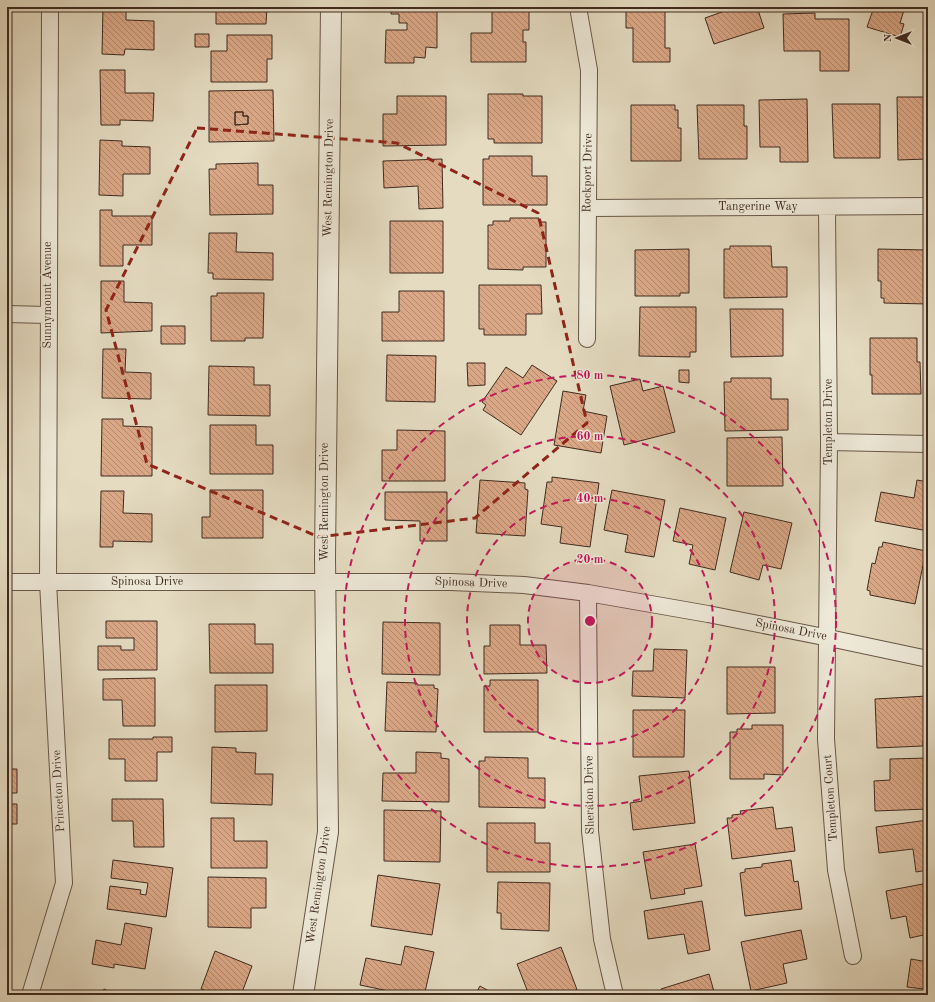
<svg xmlns="http://www.w3.org/2000/svg" width="935" height="1002" font-family="'Old Standard TT',serif">
<style>
.building{fill:url(#building-back-hatch);stroke:#402b20;fill-rule:evenodd}
.lines{fill:none;stroke-linecap:round;stroke-linejoin:round}
.minor-casing{stroke:#695748;stroke-width:18}
.tertiary-casing{stroke:#695748;stroke-width:22}
.minor{stroke:#ede8d7;stroke-width:16}
.tertiary{stroke:#ede8d7;stroke-width:20}
.marked{fill:none;stroke:#8f2418;stroke-width:3;stroke-dasharray:8 5;stroke-linejoin:round}
.ring{fill:none;stroke:#c2185b;stroke-width:2;stroke-dasharray:7 5}
.labels{text-anchor:middle;dominant-baseline:central;stroke-width:3;stroke-linejoin:round;paint-order:stroke}
.street-label{font-size:12px;fill:#402b20;stroke:#ede8d7}
.centre{fill:#c2185b;stroke:#ede8d7;stroke-width:2}
.ring-label{font-size:12px;text-anchor:middle;font-weight:bold;fill:#c2185b;stroke:#ede8d7;stroke-width:3;stroke-linejoin:round;paint-order:stroke}
</style>
<defs>
<pattern id="building-back-hatch" width="6" height="6" patternUnits="userSpaceOnUse"><rect width="6" height="6" fill="#dba887"/><path d="M-1 5l2 2M0 0l6 6M5-1l2 2" fill="none" stroke="#b3896e"/></pattern>
</defs>
<rect width="100%" height="100%" fill="#e4dbc1"/>
<filter id="stains"><feTurbulence type="fractalNoise" baseFrequency=".005" numOctaves="4"/><feColorMatrix values="0 0 0 0 .2 0 0 0 0 .09 0 0 0 0 .02 0 0 0 .5 -.17"/></filter>
<radialGradient id="worn" r=".72"><stop offset=".6" stop-color="#630" stop-opacity="0"/><stop offset="1" stop-color="#630" stop-opacity=".3"/></radialGradient>
<path class="building" d="M103,7H126V20L154,21V50L125,49L124,55L102,54Z
M216,7H267L266,24H216Z
M391,7H437V48L426,47L425,58L414,57V63H385L386,30H407V23H399V14H391Z
M492,7H529V30H523V42H526V62H471V33H492Z
M626,7H665V48H670V62H633V28H626Z
M720,7H757L764,28L714,44L705,18L722,12Z
M874,7H905L900,23L904,24L900,37L867,27Z
M815,13V19H849V71H820V51H784L783,14Z
M195,34H209V47H195Z
M227,35H272V59H267V82H211V51H227Z
M100,70H125V93H154L153,121L120,120V125H101Z
M273,90L274,141L209,142V91ZM235,112H243V116H248V124L235,125Z
M488,94H523V96H542V143H494V139H488Z
M397,96H446V145L383,146V114H397Z
M897,97H928L927,159L898,160Z
M807,99L808,162H780V147H760L759,100Z
M832,104H880V158H834Z
M631,105H675V110H678V128H681V161H631Z
M697,105H744V126H747V159H699Z
M235,112H243V116H248V124L235,125Z
M100,140L122,141V146L150,147V174H123V196L99,195Z
M489,156H532V176H547V205H483V159H489Z
M442,159L443,208L419,209L418,186L384,188L383,161Z
M258,163V185H273V214L210,215L209,169H216V164Z
M100,210H112V216H152V245H123V266H100Z
M510,218H539V222H546V267H523V270L488,269V225H493V221H510Z
M390,221H443V273H390Z
M209,233H237L236,252L273,253V280L213,279V273H208Z
M730,246H771L772,267H787V297L724,298V249H730Z
M689,249V293H680V296H635V250Z
M878,249L927,250L928,304L884,303V298H881V281H878Z
M101,281H124V302L152,303V331L101,333Z
M479,285H541L542,314H526V335H484V329H479Z
M399,291H444V341H382V312H399Z
M217,293H264L263,338H245V341H211V296H217Z
M640,307H696V352H690V357L639,356Z
M730,309H783V356L731,357Z
M161,326H185V344H161Z
M870,338H917V362H920L921,394H872V375H870Z
M103,349H126L125,372L151,373V399L102,398Z
M387,355L436,356L435,402L386,401Z
M467,363H485V385L468,386Z
M532,365L557,381L521,435L483,410L486,405L482,402L506,367L523,378Z
M209,366L254,367V385H270V416L208,415Z
M679,370H689V383L679,382Z
M731,378H771V399H788V430L725,431L724,382H731Z
M640,379L643,391L663,386L675,432L624,445L610,386Z
M563,391L586,395L583,411L607,416L601,453L554,445Z
M102,419H123V426L152,427V476H101Z
M210,425H256V445H273V474H210Z
M397,430L445,431V481H382V450H397Z
M782,437L783,486H727V438Z
M552,477L599,483L590,547L560,543L562,527L541,524L547,482H552Z
M480,480L525,483V489L528,490L525,536L476,533Z
M917,480L928,482V531L875,521L881,492L914,498Z
M210,490H263V538H202V517H210Z
M612,490L665,500L654,557L625,552L628,535L604,530Z
M101,491H124L123,513L152,514V542L113,541V547H100Z
M385,492H447V541H420V521L385,520Z
M680,508L726,518L715,570L689,564L693,545L673,541Z
M744,512L792,523L781,569L763,565L759,580L730,572Z
M883,542L926,551L915,604L870,595V591L867,590L872,563L875,564L879,547H882Z
M106,621H157V670H98V646H121V650H134V638H106Z
M383,622L440,623V675L382,674Z
M209,624H255V644H273V673H210Z
M490,625H520V645H546L547,673L484,674V646H490Z
M654,649L687,650L685,698L632,696L633,671H653Z
M727,667H775V713L727,714Z
M155,678V726H123L122,700H103V679Z
M490,680H538V732H484V686H490Z
M387,682L417,683V685H434V688L438,689L436,732L385,731Z
M215,685H267V731L215,732Z
M927,696L928,740L923,741V746L877,748L875,699Z
M633,710H685L684,757H633Z
M752,725H783V775L764,774V779H730V732H737V729H752Z
M153,737H172V752H157V781H125V759H109V739H153Z
M212,747L236,748V752L256,753L255,774H273L272,805L211,803Z
M416,752L441,753V758L449,759V802L382,801L383,773H416Z
M485,757L528,758V778H545V808L479,807V761H485Z
M928,758V809L875,811L874,781L890,780V759Z
M7,769H17V793H7Z
M689,771L695,823L633,830L630,803L642,801L639,776Z
M112,799H163L164,847H134L133,821H112Z
M7,804H17V824H7Z
M773,807L776,829L792,827L795,851L732,859L727,818H732V815L741,814L740,811Z
M384,810L441,811L440,862L384,861Z
M211,818H234V841H267V868H211Z
M928,820V870L916,872L913,849L879,853L876,827Z
M487,823H535V843H550V872H487Z
M695,844L702,886L684,889L685,894L651,899L643,852Z
M113,860L173,868L166,917L107,909L110,886L141,890L140,894L146,895L148,883L111,878Z
M791,860L794,882L798,881L802,909L745,916L740,873L745,872V869L762,867V864Z
M378,875L440,884L432,935L371,926Z
M208,877L266,878V908H251V928L208,927Z
M498,882L550,883L549,931L501,929V913H497Z
M928,883V934L910,938L906,916L891,919L886,891Z
M702,901L710,950L688,954L684,934L648,939L644,911Z
M125,923L152,928L145,969L114,964V968L92,964L96,940L121,945Z
M801,930L807,959L783,964L787,983L751,991L741,942Z
M405,946L434,952L425,992L419,991L418,995H408L360,985L366,958L401,965Z
M561,947L579,995H529L517,964Z
M215,951L252,966L241,995H216L201,989Z
M911,959L928,962V995H923L924,989L907,987Z
M709,974L715,995H663L661,989Z
M480,986L496,995H475Z
M104,989L117,995H101Z"/>
<g class="lines">
<g class="minor-casing">
<path id="minor" d="M578,7L589,70L587,339
M827,207L829,442L826,739L836,870L853,956
M588,208L928,206
M7,314L47,315
M829,442L928,444
M7,582H450L524,585L588,593L708,614L829,638L928,659
M588,593L590,831L602,939L615,995
M30,995L64,883L48,582L50,7"/>
</g>
<g class="tertiary-casing">
<path id="tertiary" d="M303,995L328,832L325,558L331,7"/>
</g>
<use href="#minor" class="minor"/>
<use href="#tertiary" class="tertiary"/>
</g>
<path class="marked" d="M197,128L397,143L538,213L587,423L475,518L319,537L147,464L106,310Z"/>
<circle cx="590" cy="621" r="62" fill="#c2185b" fill-opacity=".12"/>
<g class="ring">
<circle cx="590" cy="621" r="62"/>
<circle cx="590" cy="621" r="123"/>
<circle cx="590" cy="621" r="185"/>
<circle cx="590" cy="621" r="246"/>
</g>
<g class="labels">
<g class="street-label">
<text transform="translate(588 173) rotate(-89)">Rockport Drive</text>
<text transform="translate(329 178) rotate(-89)">West Remington Drive</text>
<text x="758" y="207">Tangerine Way</text>
<text transform="translate(48 295) rotate(-90)">Sunnymount Avenue</text>
<text transform="translate(829 422) rotate(-90)">Templeton Drive</text>
<text transform="translate(325 502) rotate(-90)">West Remington Drive</text>
<text x="147" y="582">Spinosa Drive</text>
<text transform="translate(471 583) rotate(2)">Spinosa Drive</text>
<text transform="translate(791 630) rotate(11)">Spinosa Drive</text>
<text transform="translate(59 791) rotate(-93)">Princeton Drive</text>
<text transform="translate(590 795) rotate(-91)">Sheraton Drive</text>
<text transform="translate(831 798) rotate(-94)">Templeton Court</text>
<text transform="translate(319 885) rotate(-82)">West Remington Drive</text>
</g>
</g>
<circle cx="590" cy="621" r="6" class="centre"/>
<g class="ring-label">
<text x="590" y="379">80 m</text>
<text x="590" y="440">60 m</text>
<text x="590" y="502">40 m</text>
<text x="590" y="563">20 m</text>
</g>
<rect width="935" height="1002" fill="none" stroke="#e4dbc1" stroke-width="24"/>
<rect x="8" y="8" width="919" height="986" fill="none" stroke="#402b20" stroke-width="2"/>
<rect x="12" y="12" width="911" height="978" fill="none" stroke="#402b20"/>
<g transform="translate(897 38) rotate(270)" stroke="#ede8d7" stroke-width="3" paint-order="stroke">
<path d="M0-3L7 15L0 10L-7 15Z" fill="#402b20"/>
<text y="-6" font-size="11" font-weight="bold" text-anchor="middle" fill="#402b20">N</text>
</g>
<rect width="100%" height="100%" filter="url(#stains)"/>
<rect width="100%" height="100%" fill="url(#worn)"/>
</svg>
